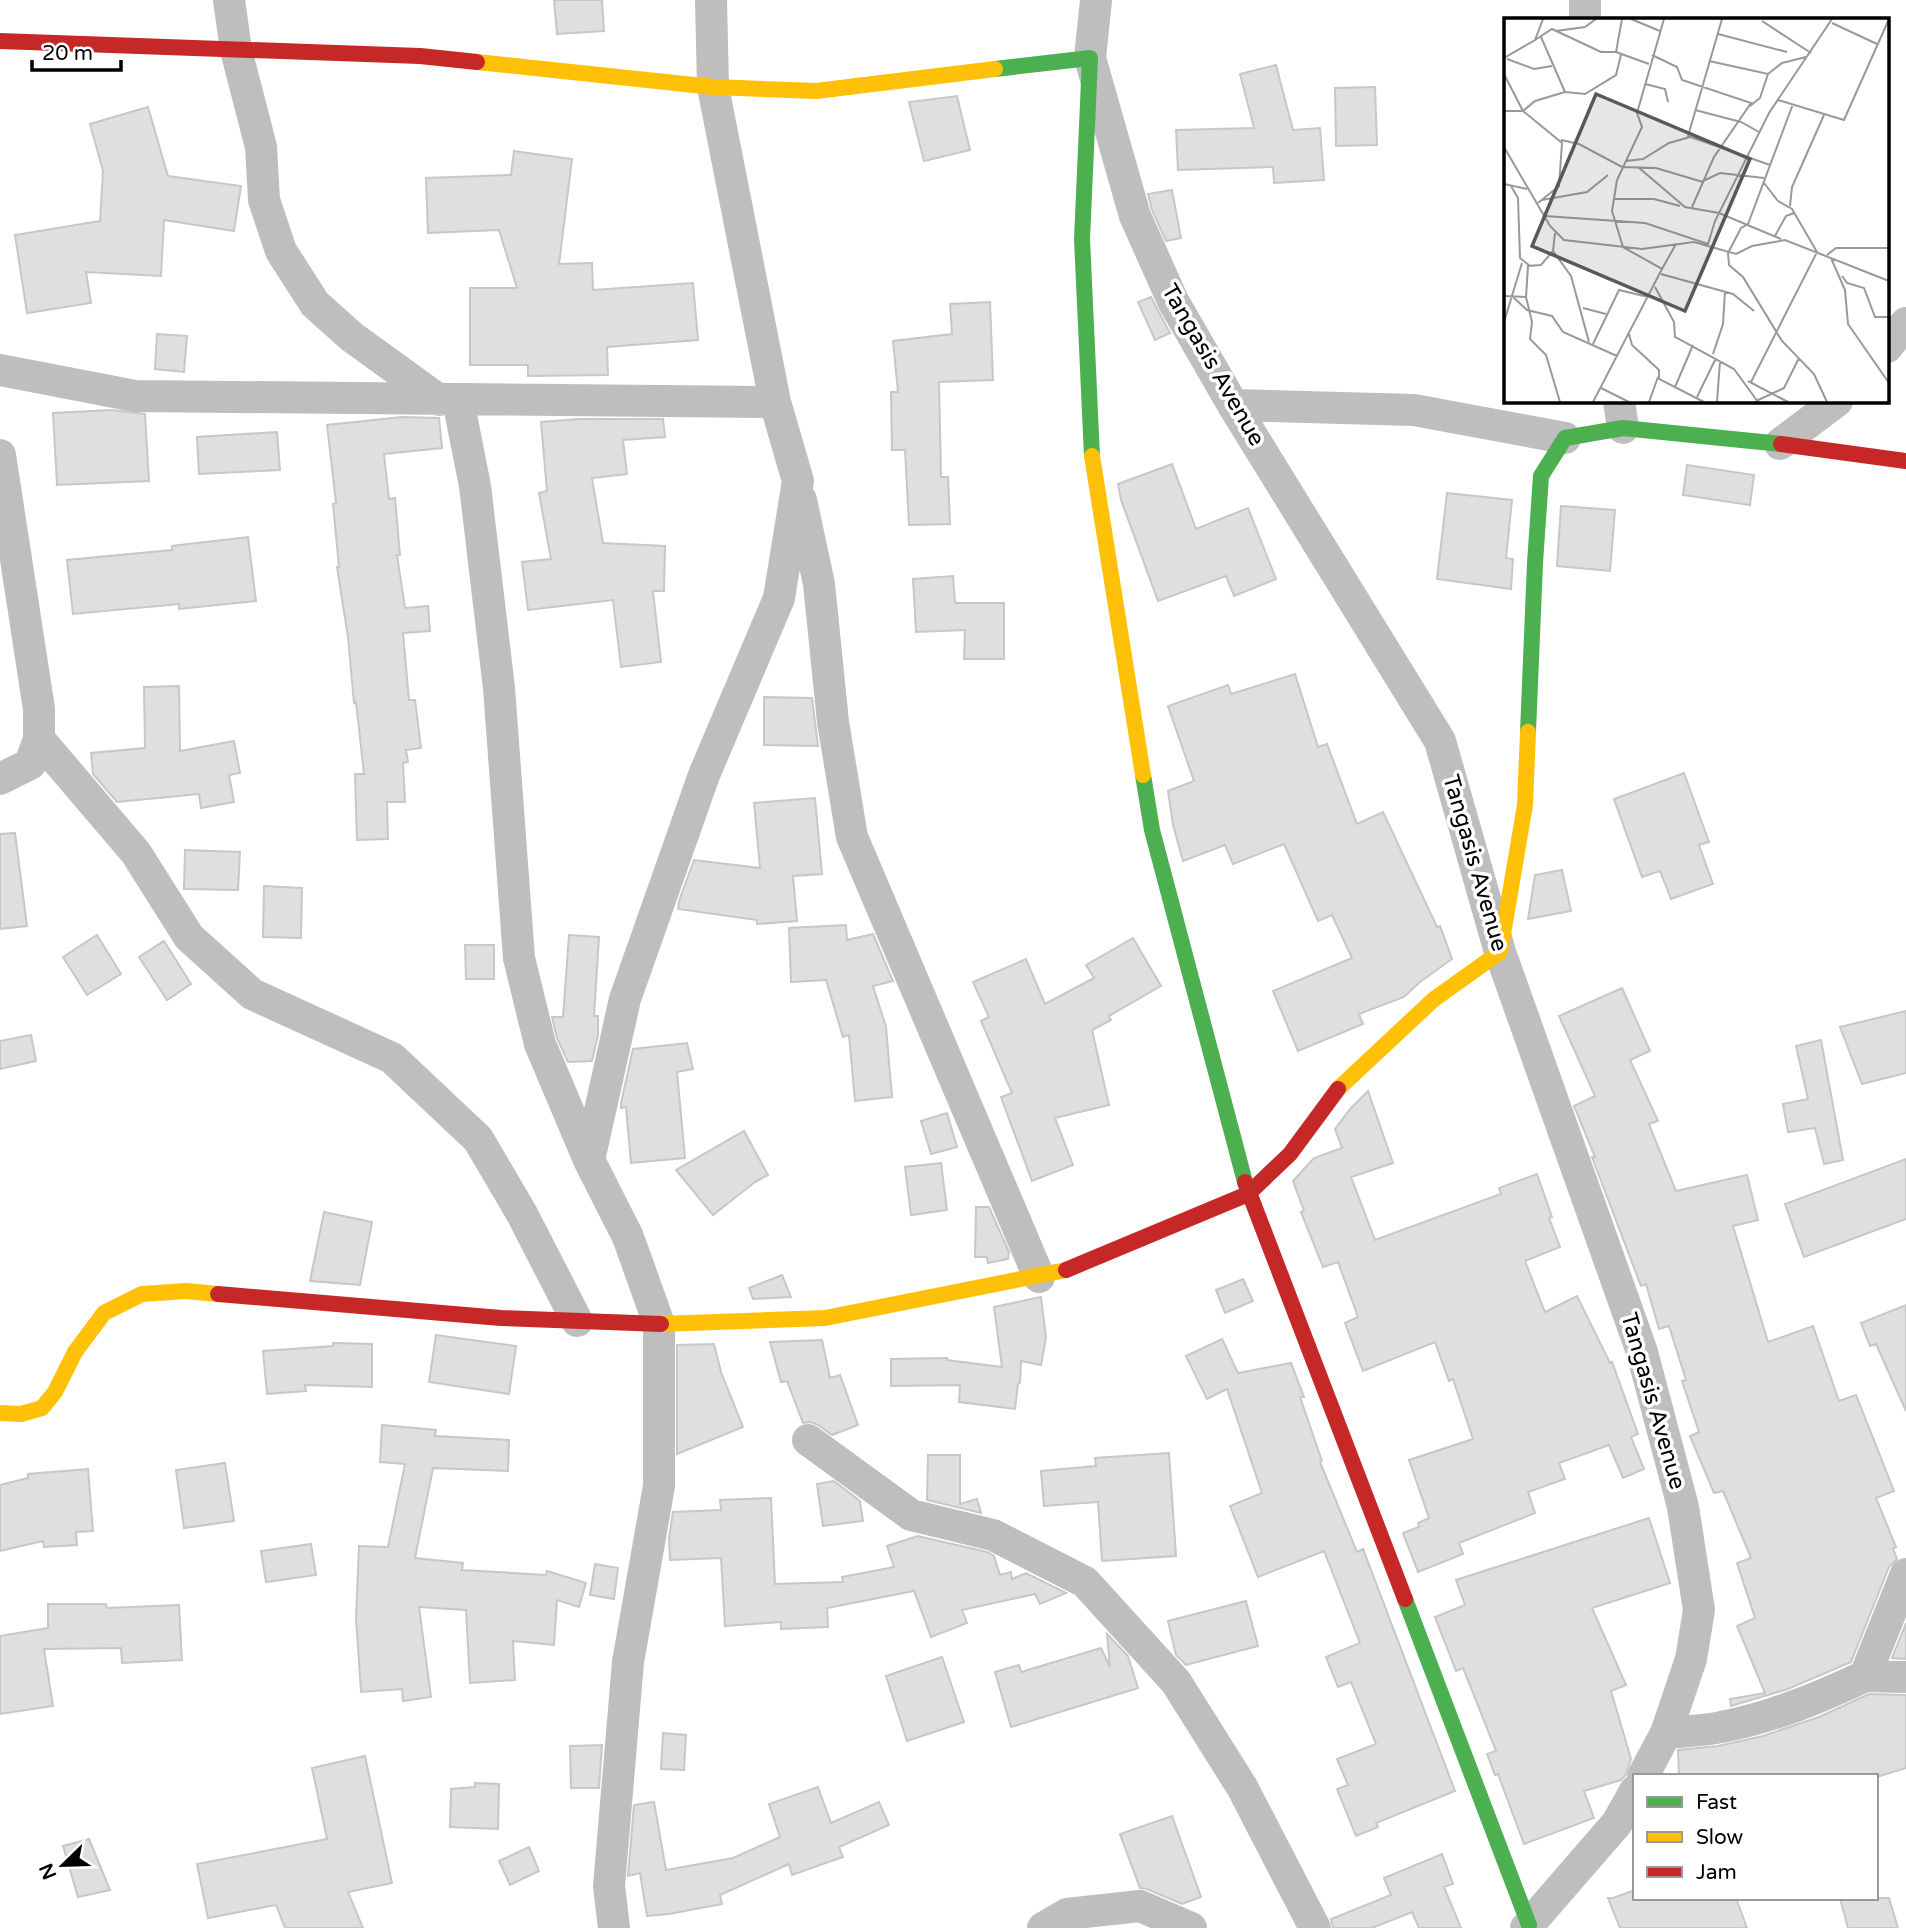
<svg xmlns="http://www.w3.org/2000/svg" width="1906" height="1928" font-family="'Varela Round',sans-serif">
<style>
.building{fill:#dfdfdf;stroke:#c7c7c7;stroke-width:2}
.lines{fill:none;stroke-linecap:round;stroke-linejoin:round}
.street{stroke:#bebebe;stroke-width:32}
.fast{stroke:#4caf50;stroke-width:16}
.slow{stroke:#ffc107;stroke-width:16}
.jam{stroke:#c62828;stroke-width:16}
.labels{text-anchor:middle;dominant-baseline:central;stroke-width:7;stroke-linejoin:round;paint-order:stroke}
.street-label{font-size:23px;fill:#000;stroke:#fff}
.inset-road{fill:none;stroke:#999;stroke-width:2}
.view{fill:#595959;fill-opacity:0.15;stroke:#595959;stroke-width:3.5}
.inset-edge{fill:none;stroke:#000;stroke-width:3.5}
</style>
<rect width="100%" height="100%" fill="#fff"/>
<path class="building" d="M554,0H602L604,31L557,34Z
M1276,65L1293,130L1320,128L1324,180L1274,183L1273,167L1178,170L1176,130L1254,128L1240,74Z
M1375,87L1377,145L1336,146L1335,88Z
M957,96L970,150L924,161L909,102Z
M148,107L168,176L241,186L234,231L164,220L161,276L86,272L91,303L27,313L15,235L100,221L103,171L90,124Z
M514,151L572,159L559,264L592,263L593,290L693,283L698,340L607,347L608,375L528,376V365H470V288H517L499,230L428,233L426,178L511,175Z
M1172,190L1181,238L1166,241L1152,210L1148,194Z
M1151,297L1170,333L1155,340L1138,302Z
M990,302L993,380L939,382L941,477H948L950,524L909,525L905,450H892L891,392H898L893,341L952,334L950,304Z
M157,334L187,336L184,372L155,369Z
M112,410L145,414L149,481L57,485L53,413Z
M402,417L439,418L442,448L384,454L389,499L395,498L400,555H397L405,608L428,606L430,631L403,633L409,700H415L421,748L406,750L408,762L403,763L405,802H387L388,839L357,840L355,774H364L356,702L354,703L348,637L337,567H339L333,504L336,503L327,425Z
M579,419H663L665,437L623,440L627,474L592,478L603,543L665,546L664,591H653L661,662L621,667L613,600L528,610L522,562L551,559L539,493L547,491L541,422Z
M277,432L280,470L199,474L197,437Z
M1172,464L1196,529L1248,508L1276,579L1234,596L1226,576L1158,601L1121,500L1118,484Z
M1687,465L1754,475L1750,505L1683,495Z
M1447,493L1512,500L1506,558L1513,559L1511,589L1437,579Z
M1561,506L1615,510L1610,571L1557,566Z
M248,537L256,601L179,609V604L73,614L67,560L172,550V546Z
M953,576L955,603H1004V659H964L965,630L916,632L913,579Z
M1295,674L1318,747L1327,744L1357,824L1383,812L1437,927L1440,926L1452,959L1420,982L1404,997L1359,1014L1363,1024L1298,1051L1273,991L1352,958L1332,915L1318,921L1284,844L1233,864L1225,845L1183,861L1173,825L1168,791L1194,781L1168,706L1228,685L1231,694Z
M179,686L180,751L234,741L240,773L229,775L234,802L201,808L199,794L117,802L93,774L91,753L145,748L144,687Z
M764,697L812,698L818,746L764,745Z
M1684,773L1709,842L1699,845L1713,884L1671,899L1660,871L1642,877L1614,799Z
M815,798L822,874L793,876L797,921L757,924V920L678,909L679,901L694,860L760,868L754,803Z
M15,833L27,926L0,929V834Z
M185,850L240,852L238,890L184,889Z
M1562,870L1571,911L1528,919L1535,875Z
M264,886L302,888L301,938L263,937Z
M846,925L847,940L873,934L893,981L873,986L886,1027L892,1097L855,1101L849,1035L843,1037L826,980L791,982L789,928Z
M97,935L121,974L87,995L63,957Z
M569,935L599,937L594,1016H598V1035L592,1061L568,1062L557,1038L552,1017H563Z
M1133,938L1161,986L1109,1016L1111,1020L1092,1030L1109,1105L1055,1118L1073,1165L1032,1181L1001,1097L1012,1093L981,1021L989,1017L973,982L1026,959L1045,1004L1094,978L1086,965Z
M164,941L191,984L167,1000L139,957Z
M465,945H494V979H466Z
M1622,988L1650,1051L1630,1060L1658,1121L1649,1124L1676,1191L1747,1175L1758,1220L1733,1226L1768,1342L1813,1326L1839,1401L1856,1395L1894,1491L1876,1498L1896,1547L1893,1549L1897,1559L1889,1567L1851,1662L1788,1689L1731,1706L1730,1699L1765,1693L1737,1626L1755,1618L1737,1563L1751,1558L1723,1491L1714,1493L1690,1436L1699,1432L1682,1381L1686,1380L1669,1326L1659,1329L1646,1284L1641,1286L1595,1165L1592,1157H1595L1574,1106L1595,1096L1559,1016Z
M1906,1011V1073L1862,1084L1840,1027Z
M31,1035L36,1061L0,1069V1041Z
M1821,1040L1843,1160L1824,1164L1815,1128L1788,1132L1783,1104L1808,1099L1796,1046Z
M687,1043L693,1069L677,1072L685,1158L631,1163L626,1107L621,1108V1103L633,1049Z
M1368,1091L1393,1163L1351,1177L1375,1240L1501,1194L1499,1188L1537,1174L1552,1217L1549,1218L1560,1247L1525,1261L1545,1312L1577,1296L1610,1363L1612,1362L1638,1434L1631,1437L1644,1469L1623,1478L1609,1445L1559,1463L1565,1479L1528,1492L1535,1513L1459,1543L1463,1554L1418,1572L1403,1533L1419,1527L1418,1523L1429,1518L1409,1460L1473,1439L1453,1379L1449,1381L1435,1342L1363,1371L1345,1323L1358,1317L1338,1262L1323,1267L1301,1212L1304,1211L1293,1181L1314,1158L1342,1148L1335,1129L1351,1108Z
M947,1113L957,1147L931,1154L921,1121Z
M744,1131L768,1175L755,1182L713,1215L676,1170Z
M1906,1159V1219L1804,1257L1785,1204Z
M941,1163L947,1210L911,1215L905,1167Z
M976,1207H989L1009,1252L1008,1259L988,1263L987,1257H975Z
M324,1212L372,1222L360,1285L310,1281Z
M782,1275L791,1297L753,1299L749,1288Z
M1243,1279L1253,1301L1225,1313L1216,1290Z
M1041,1297L1046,1338L1041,1365L1021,1361L1020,1383L1018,1384L1015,1409L959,1402L960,1385L891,1386V1359L947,1358V1360L1002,1367L994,1307Z
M1906,1305V1411L1876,1344L1870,1346L1861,1323Z
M436,1335L516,1346L509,1394L429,1382Z
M1222,1339L1238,1373L1291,1363L1304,1397H1300L1322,1461L1320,1462L1357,1552L1363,1549L1455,1791L1376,1823L1378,1827L1356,1836L1337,1789L1348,1785L1337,1759L1376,1744L1351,1682L1338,1687L1326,1657L1360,1643L1324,1551L1258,1577L1230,1506L1262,1493L1227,1389L1207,1399L1186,1356Z
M822,1340L830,1378L840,1375L858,1425L832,1435L818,1425L811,1422L803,1423L787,1381L781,1382L770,1342Z
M333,1343L372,1344V1387L305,1385L306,1391L267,1394L263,1351L333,1346Z
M714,1344L721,1372L743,1427L677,1454V1345Z
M382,1425L436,1430L435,1436L509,1440L508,1471L433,1468L415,1558L463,1563L462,1570L546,1575L547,1571L586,1583L579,1607L557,1600L554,1645L513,1641L515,1680L470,1683L466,1610L419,1607L431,1697L403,1701L402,1689L361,1692L356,1618L359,1546L388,1547L405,1464L380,1462Z
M1169,1453L1176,1556L1102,1561L1098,1502L1044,1506L1041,1471L1096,1466L1095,1458Z
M928,1455H960V1504L977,1499L981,1513L927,1500Z
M225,1463L234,1521L184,1528L176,1470Z
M88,1469L93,1531L76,1532L77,1545L44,1547L43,1541L0,1551V1485L28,1478V1474Z
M834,1481L860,1501L863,1521L823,1526L817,1484Z
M771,1498L775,1584L843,1582L842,1577L894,1567L887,1546L918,1536L987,1552L994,1556L1000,1575L1011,1572L1012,1579L1026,1573L1066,1593L1040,1604L1035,1594L962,1610L967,1623L931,1637L914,1591L827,1608L828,1627L781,1629V1622L725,1626L721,1558L670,1560L669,1538L673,1512L721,1510L720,1500Z
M1649,1518L1670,1583L1592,1608L1626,1685L1611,1691L1631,1759L1625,1776L1621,1780L1584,1791L1594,1818L1524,1844L1498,1774L1495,1775L1487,1754L1496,1751L1463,1668L1456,1671L1435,1617L1465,1605L1456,1580Z
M311,1544L316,1575L266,1582L261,1551Z
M595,1564L618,1568L614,1599L590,1595Z
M1246,1601L1258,1646L1186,1665L1176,1655L1168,1621Z
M48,1604H106L107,1608L179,1605L182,1660L122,1663L121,1648L44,1649L53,1706L0,1714V1636L48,1628Z
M1906,1623V1659L1892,1658Z
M1107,1634L1128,1656L1138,1688L1011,1727L995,1672L1019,1665L1021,1672L1101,1648L1110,1667Z
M942,1657L964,1722L907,1741L886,1676Z
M1869,1694L1906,1695V1768L1880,1776H1679L1678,1750L1718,1746L1763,1736L1819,1717Z
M663,1733L686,1735L684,1770L661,1769Z
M602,1745L599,1788H571L570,1746Z
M365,1756L392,1883L348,1892L363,1928H285L276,1905L208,1918L197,1864L327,1839L312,1768Z
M475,1783L499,1784L498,1829L450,1827L451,1789L475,1787Z
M818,1787L831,1823L879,1802L889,1825L839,1847L843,1857L792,1875L789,1864L720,1895L722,1904L669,1914L647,1916L640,1873L628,1876L634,1805L654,1802L666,1870L733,1858L780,1837L769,1804Z
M1172,1816L1201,1897L1182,1904L1147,1889L1140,1888L1120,1834Z
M89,1839L110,1890L78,1897L63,1846Z
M529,1847L539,1871L510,1885L499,1861Z
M1442,1854L1453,1884L1444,1887L1461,1928H1419L1412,1912L1372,1928H1333L1331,1919L1391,1895L1384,1878Z
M1635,1890V1898H1736L1747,1928H1620L1608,1898H1613Z
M1840,1898H1889L1898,1928H1848Z"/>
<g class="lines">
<path class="street" d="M229,0L236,50L261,147L264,200L281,251L315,304L352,337L439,400
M1096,0L1090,58L1135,216L1173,301L1233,405L1440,741L1500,952L1642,1352L1683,1507L1699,1610L1691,1659L1666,1733L1643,1776
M1585,19V0
M1887,347L1906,323
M0,370L135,396L775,402
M458,400L475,486L499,688L519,958L540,1044L589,1160L628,1237L659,1324V1486L628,1662L609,1886L614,1928
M1619,401L1623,428
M1233,405L1414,410L1565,438
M1780,444L1837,401
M0,455L39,709V739L30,764L0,779
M801,500L819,584L833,722L852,837L1039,1277
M39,739L136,853L189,937L252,994L392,1058L478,1139L522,1214L577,1321
M589,1160L625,999L704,775L779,598L798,481L775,402L713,87L711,0
M808,1440L911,1515L993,1535L1085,1582L1176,1682L1242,1787L1315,1928
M1865,1676L1906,1677
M1666,1733C1684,1731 1703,1731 1721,1727C1771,1718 1819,1698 1865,1676L1906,1574
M1043,1928L1067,1914L1140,1906L1191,1928
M1526,1928L1617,1823L1635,1791"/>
<path class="fast" d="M995,69L1090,58L1082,239L1092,456
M1528,732L1535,563L1541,476L1565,438L1623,428L1781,444
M1143,775L1152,830L1245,1182
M1405,1599L1529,1925"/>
<path class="slow" d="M477,62L713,87L816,91L995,69
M1092,456L1143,775
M1338,1089L1433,1000L1500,952L1525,805L1528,732
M661,1324L825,1318L1066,1270
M0,1413L21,1414L42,1408L55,1392L75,1352L104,1313L142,1294L186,1291L218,1294"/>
<path class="jam" d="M0,41L420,56L477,62
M1781,444L1906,461
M1245,1182L1405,1599
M1066,1270L1248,1194L1290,1154L1338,1089
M218,1294L501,1318L661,1324"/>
</g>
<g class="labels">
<g class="street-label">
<text transform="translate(1213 365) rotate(60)">Tangasis Avenue</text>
<text transform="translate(1475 863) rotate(74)">Tangasis Avenue</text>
<text transform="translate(1653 1401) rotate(74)">Tangasis Avenue</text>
</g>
</g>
<g transform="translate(1504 18)">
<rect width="385" height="385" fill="#fff"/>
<path class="inset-road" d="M118,1L112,34L145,46M127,1L156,13M218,1L184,118L266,147M258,3L307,35M328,5L373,26M52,13L81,9L92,1M214,16L283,34M37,19L61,74M31,22L48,11L97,34H112M148,37L173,49L178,62L247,85L210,139L188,189M0,40L31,22L39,1M3,41L30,51L48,48M205,43L264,56L278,45L302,39M0,56L19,93L58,125L55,168L34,185M141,66L161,71L164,84M274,82L340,102L385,1M289,86L244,206L237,210L224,235L225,247L239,259L278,323L310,356L323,384M246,88L256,80L264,56M191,92L237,104L255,114M0,93H19L31,83L61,74L81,76L112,57L117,37M57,122L75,126L118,149L152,150L199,164M0,129L46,208L60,222L138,231L190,224L232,236L248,228L281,222L385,263M122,143L139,141L165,125L186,119M134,149L181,189L215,195L277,221M199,163L216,155L260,160M0,166L23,171M7,168L14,180L16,240L26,248M109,181H150L176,188M38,182L83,174L104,157M286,188L288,169L320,97M41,198L141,205L204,226L211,203L265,95L328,1M51,215L49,233L67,258L85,324M271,218L282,198L290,195M323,237L332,230H385M327,240L341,272L344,306L385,365M158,251L172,226M157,256L229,276L250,293M338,258L343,265L360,270L371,299H385M151,269L170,304L171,319L230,351L254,384M0,278L22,279L24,248L37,247L49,233M9,279L23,292L48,298L59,314L113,338M22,279L28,304L26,321L42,337L56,384M79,290L102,296M0,304L18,245M125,316L128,327L155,352V361L200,384M89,326L115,272L144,279M209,336L219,306L221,273M244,363L284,384M247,364L313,234L288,191L274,183L260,165M171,369L189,327M97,370L125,384M193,379L212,340M89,384L158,251L119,229L108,193L113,162L138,109L133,95L160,1M145,384L154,359M213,384L216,343M250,384L280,370L295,340"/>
<path class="view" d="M92,76L246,141L181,293L28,228Z"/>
<rect width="385" height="385" class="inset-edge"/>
</g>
<rect x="1633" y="1774" width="245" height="126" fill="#ffffff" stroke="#999999" stroke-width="2"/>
<rect x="1647" y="1797" width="35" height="10" fill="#4caf50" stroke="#999999" stroke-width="2"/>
<text x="1696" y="1809" font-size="21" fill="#000000">Fast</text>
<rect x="1647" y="1832" width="35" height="10" fill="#ffc107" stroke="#999999" stroke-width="2"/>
<text x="1696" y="1844" font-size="21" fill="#000000">Slow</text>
<rect x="1647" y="1867" width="35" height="10" fill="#c62828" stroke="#999999" stroke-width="2"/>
<text x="1696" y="1879" font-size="21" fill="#000000">Jam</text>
<g transform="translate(63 1865) rotate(247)" stroke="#ffffff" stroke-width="5" paint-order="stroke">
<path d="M0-5L12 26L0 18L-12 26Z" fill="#000000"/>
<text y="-10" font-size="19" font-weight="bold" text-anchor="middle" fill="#000000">N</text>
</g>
<path d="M32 60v10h89v-10" fill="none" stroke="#000000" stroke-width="3.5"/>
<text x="42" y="60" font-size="21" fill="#000000" stroke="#ffffff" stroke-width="5" paint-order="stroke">20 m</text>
</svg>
